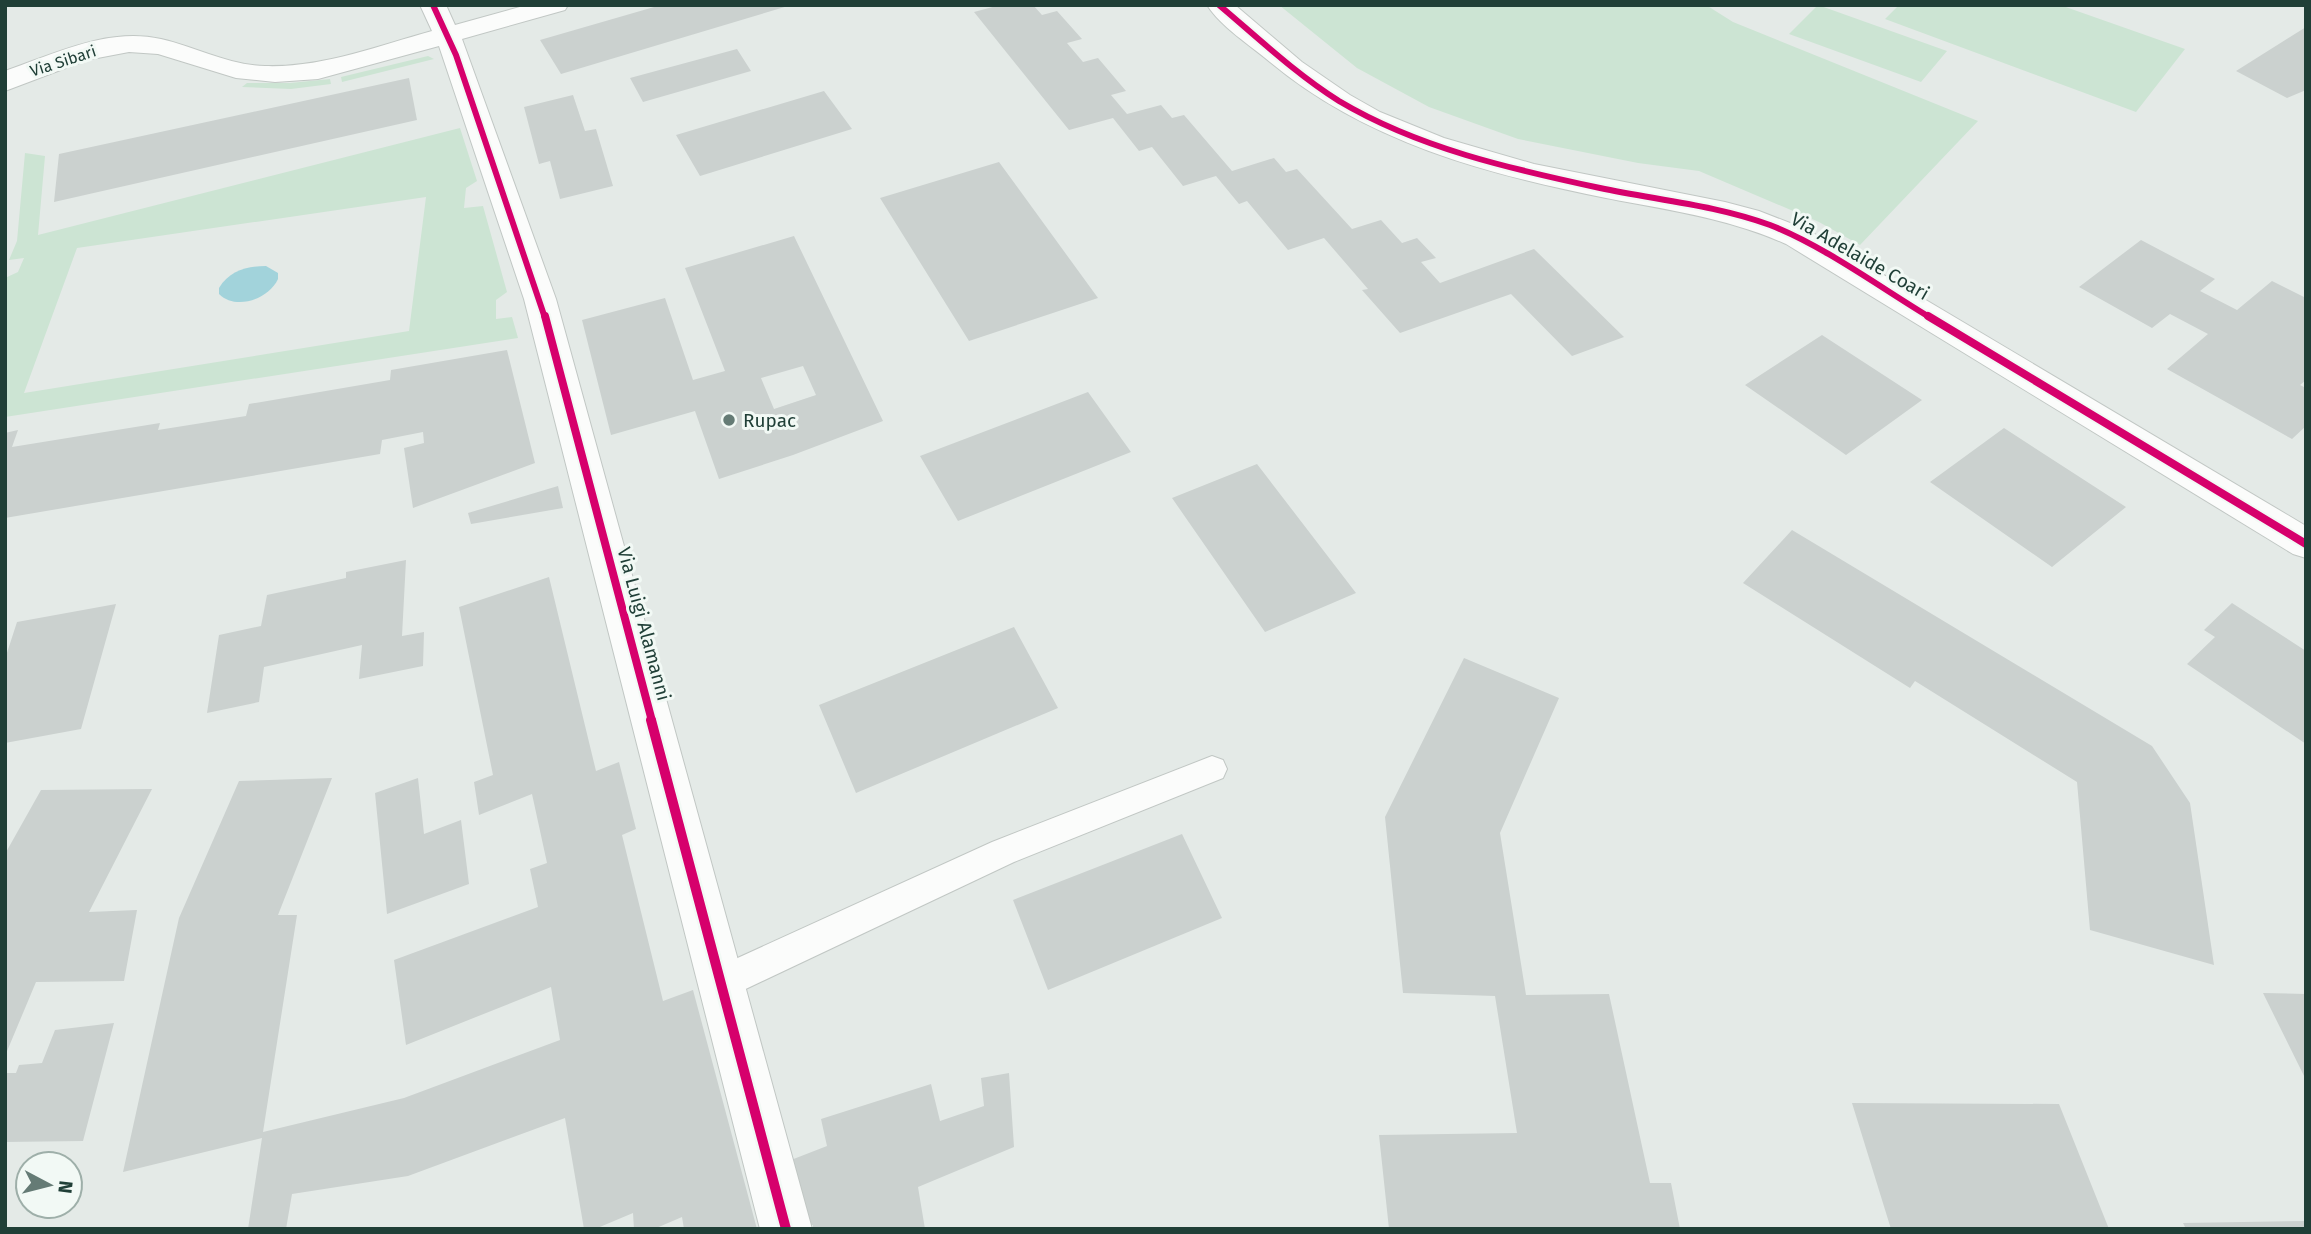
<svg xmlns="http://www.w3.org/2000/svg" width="2311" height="1234" font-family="'Fira Sans',sans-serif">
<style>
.green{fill:#cce4d3;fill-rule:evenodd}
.water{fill:#a2d3db}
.building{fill:#cbd1cf;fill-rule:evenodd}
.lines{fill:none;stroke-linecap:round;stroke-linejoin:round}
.service-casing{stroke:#c1c7c4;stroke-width:2}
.minor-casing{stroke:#c1c7c4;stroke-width:2}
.service{fill:#fbfcfb;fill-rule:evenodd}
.minor{fill:#fbfcfb;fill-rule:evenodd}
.cycleway-far2-casing{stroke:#f2f9f5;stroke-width:10}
.cycleway-far1-casing{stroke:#f2f9f5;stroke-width:12}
.cycleway-casing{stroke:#f2f9f5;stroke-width:15}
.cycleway-far2{stroke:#d6006c;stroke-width:6}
.cycleway-far1{stroke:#d6006c;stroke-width:8}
.cycleway{stroke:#d6006c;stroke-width:10}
.poi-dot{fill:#657b75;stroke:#f2f9f5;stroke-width:2.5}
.labels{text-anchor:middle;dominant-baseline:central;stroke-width:6;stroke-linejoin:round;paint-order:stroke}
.far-street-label{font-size:16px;fill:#203f37;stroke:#f2f9f5}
.street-label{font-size:19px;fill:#203f37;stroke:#f2f9f5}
.poi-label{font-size:19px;fill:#203f37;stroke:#f2f9f5;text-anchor:start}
</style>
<rect width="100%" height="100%" fill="#e4eae7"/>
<path class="green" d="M1279,5H1706L1733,22L1978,121L1860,245L1819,222L1699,171L1638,163L1518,139L1429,107L1357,68Z
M1818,5L1947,51L1921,82L1789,34Z
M1899,5H2060L2185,49L2136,112L1885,19Z
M428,56L434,59L342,82L341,77Z
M330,79L331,84L291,89L242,87L247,83H290Z
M460,128L477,181L466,188L464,208L483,206L507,292L496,300V319L512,317L518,338L5,417V278L18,272L24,258L9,260L17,241L25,153L45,156L38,235ZM426,197L409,331L24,393L77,248Z"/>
<path class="water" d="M266,266L278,273V279C269,299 236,311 219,294V288C229,271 247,266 266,266Z"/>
<path class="building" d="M661,5H788V6L561,74L540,40Z
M1000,5H1033L1042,15L1057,11L1082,39L1067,43L1083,62L1098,58L1126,91L1111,95L1127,114L1161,105L1172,118L1184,115L1232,171L1274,158L1286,172L1297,169L1352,229L1381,220L1402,243L1417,238L1436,258L1421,262L1440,283L1534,249L1624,337L1572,356L1511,294L1400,333L1362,290L1368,289L1324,238L1288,250L1247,201L1239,204L1216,176L1183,186L1152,147L1139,151L1113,118L1069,130L974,12Z
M2306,27V90L2287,98L2236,71Z
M737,49L751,71L643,102L630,78Z
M409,78L417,120L54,202L59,154Z
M824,91L852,129L700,176L676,135Z
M573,95L585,131L596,129L613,186L560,199L550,161L539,164L524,107Z
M999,162L1098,298L969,341L880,198Z
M794,236L883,421L793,455L719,479L695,411L611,435L582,320L665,298L693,380L725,371L685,268ZM803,366L816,395L774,409L761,378Z
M2141,240L2215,279L2200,291L2237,310L2272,281L2306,298V380L2300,385L2306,388V426L2292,439L2167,369L2208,334L2170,314L2152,328L2079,287Z
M1822,335L1922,400L1846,455L1745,385Z
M507,350L535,463L413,508L404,448L424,443L423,432L382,440L380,454L5,518V433L18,430L12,447L160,423L158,430L246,416L249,404L390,380L391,370Z
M1088,392L1131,452L958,521L920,456Z
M2004,428L2126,507L2052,567L1930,482Z
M1257,464L1356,593L1265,632L1172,498Z
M558,486L563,508L471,524L468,513Z
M1792,530L2152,746L2190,803L2214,965L2090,930L2077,782L1915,681L1910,688L1743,583Z
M406,560L402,636L424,632L423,666L359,679L362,645L264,667L259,702L207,713L219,635L261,626L267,595L346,578V572Z
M549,577L596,771L619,762L636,829L622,835L663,1001L693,990L757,1229H684L682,1217L654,1229H634L633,1213L595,1229H584L565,1118L408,1176L292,1194L286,1229H248L262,1138L123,1172L179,918L239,781L332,778L278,915H297L263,1132L404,1098L560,1040L551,987L406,1045L394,960L538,907L530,869L547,863L532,794L479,815L474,782L493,775L459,607Z
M2232,603L2306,651V744L2187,664L2215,637L2204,630Z
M116,604L81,729L5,743V659L17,622Z
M1014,627L1058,708L856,793L819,705Z
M1464,658L1559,698L1500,833L1526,995L1609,994L1650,1183H1671L1680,1229H1389L1379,1135L1517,1133L1495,996L1403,993L1385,817Z
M418,778L424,834L461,820L469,884L387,914L375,793Z
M152,789L89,912L137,910L124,981L36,982L5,1056V854L41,790Z
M1182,834L1222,918L1048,990L1013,900Z
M2263,993L2306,994V1080Z
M114,1023L83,1141L5,1142V1073H16L19,1065L42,1063L55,1030Z
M1009,1073L1014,1147L918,1187L925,1229H813V1225L808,1226L791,1160L827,1146L821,1119L931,1084L940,1121L984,1106L981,1078Z
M1852,1103L2059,1104L2109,1229H1891Z
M2306,1221V1229H2186L2183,1223Z"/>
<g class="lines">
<g class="service-casing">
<path id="service" d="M1212,756L1223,760L1227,769L1223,778L1014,862L733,995L721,999L709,995L704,983L709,971L992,842Z"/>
</g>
<g class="minor-casing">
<path id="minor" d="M420,5H446L455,25L527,5H568L565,10L462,39L556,299L812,1229H760L524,299L439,46L318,79L275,82L236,78L158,54L129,52L87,60L5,91V71C54,54 108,27 161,39C196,47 228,65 265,66C322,68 377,46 432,31Z
M1207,5H1235L1302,62L1350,95L1380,112L1444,138L1534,164L1725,202L1759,211L1808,230L2306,526V558L2293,554L1786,244C1728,218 1668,210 1606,198C1486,174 1366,142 1270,62C1250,45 1221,27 1207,5Z"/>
</g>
<use href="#service" class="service"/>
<use href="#minor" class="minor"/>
<g class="cycleway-far2-casing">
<path id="cycleway-far2" d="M433,5L456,55L545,318
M1219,5C1258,38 1296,74 1339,101C1418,148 1511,169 1600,188C1657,200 1715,205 1770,225C1824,246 1881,288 1931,318"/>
</g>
<g class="cycleway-far1-casing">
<path id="cycleway-far1" d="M545,316L652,721
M1928,316L2306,544"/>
</g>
<g class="cycleway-casing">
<path id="cycleway" d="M651,720L786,1229"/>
</g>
<use href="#cycleway-far2" class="cycleway-far2"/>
<use href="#cycleway-far1" class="cycleway-far1"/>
<use href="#cycleway" class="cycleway"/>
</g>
<circle class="poi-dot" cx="729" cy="420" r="7"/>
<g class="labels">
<g class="far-street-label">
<text transform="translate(63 61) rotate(-18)">Via Sibari</text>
</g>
<g class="street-label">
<text transform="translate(1860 256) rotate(30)">Via Adelaide Coari</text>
<text transform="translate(644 624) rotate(75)">Via Luigi Alamanni</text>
</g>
<g class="poi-label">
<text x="743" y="420">Rupac</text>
</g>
</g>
<rect width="2311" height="1234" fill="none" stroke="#203f37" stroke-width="14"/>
<g transform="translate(49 1185) rotate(97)"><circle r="33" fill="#f2f9f5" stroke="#9eafa9" stroke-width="2"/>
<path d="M0-5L12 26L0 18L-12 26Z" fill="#657b75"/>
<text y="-10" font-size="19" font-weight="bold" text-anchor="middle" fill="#203f37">N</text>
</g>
</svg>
